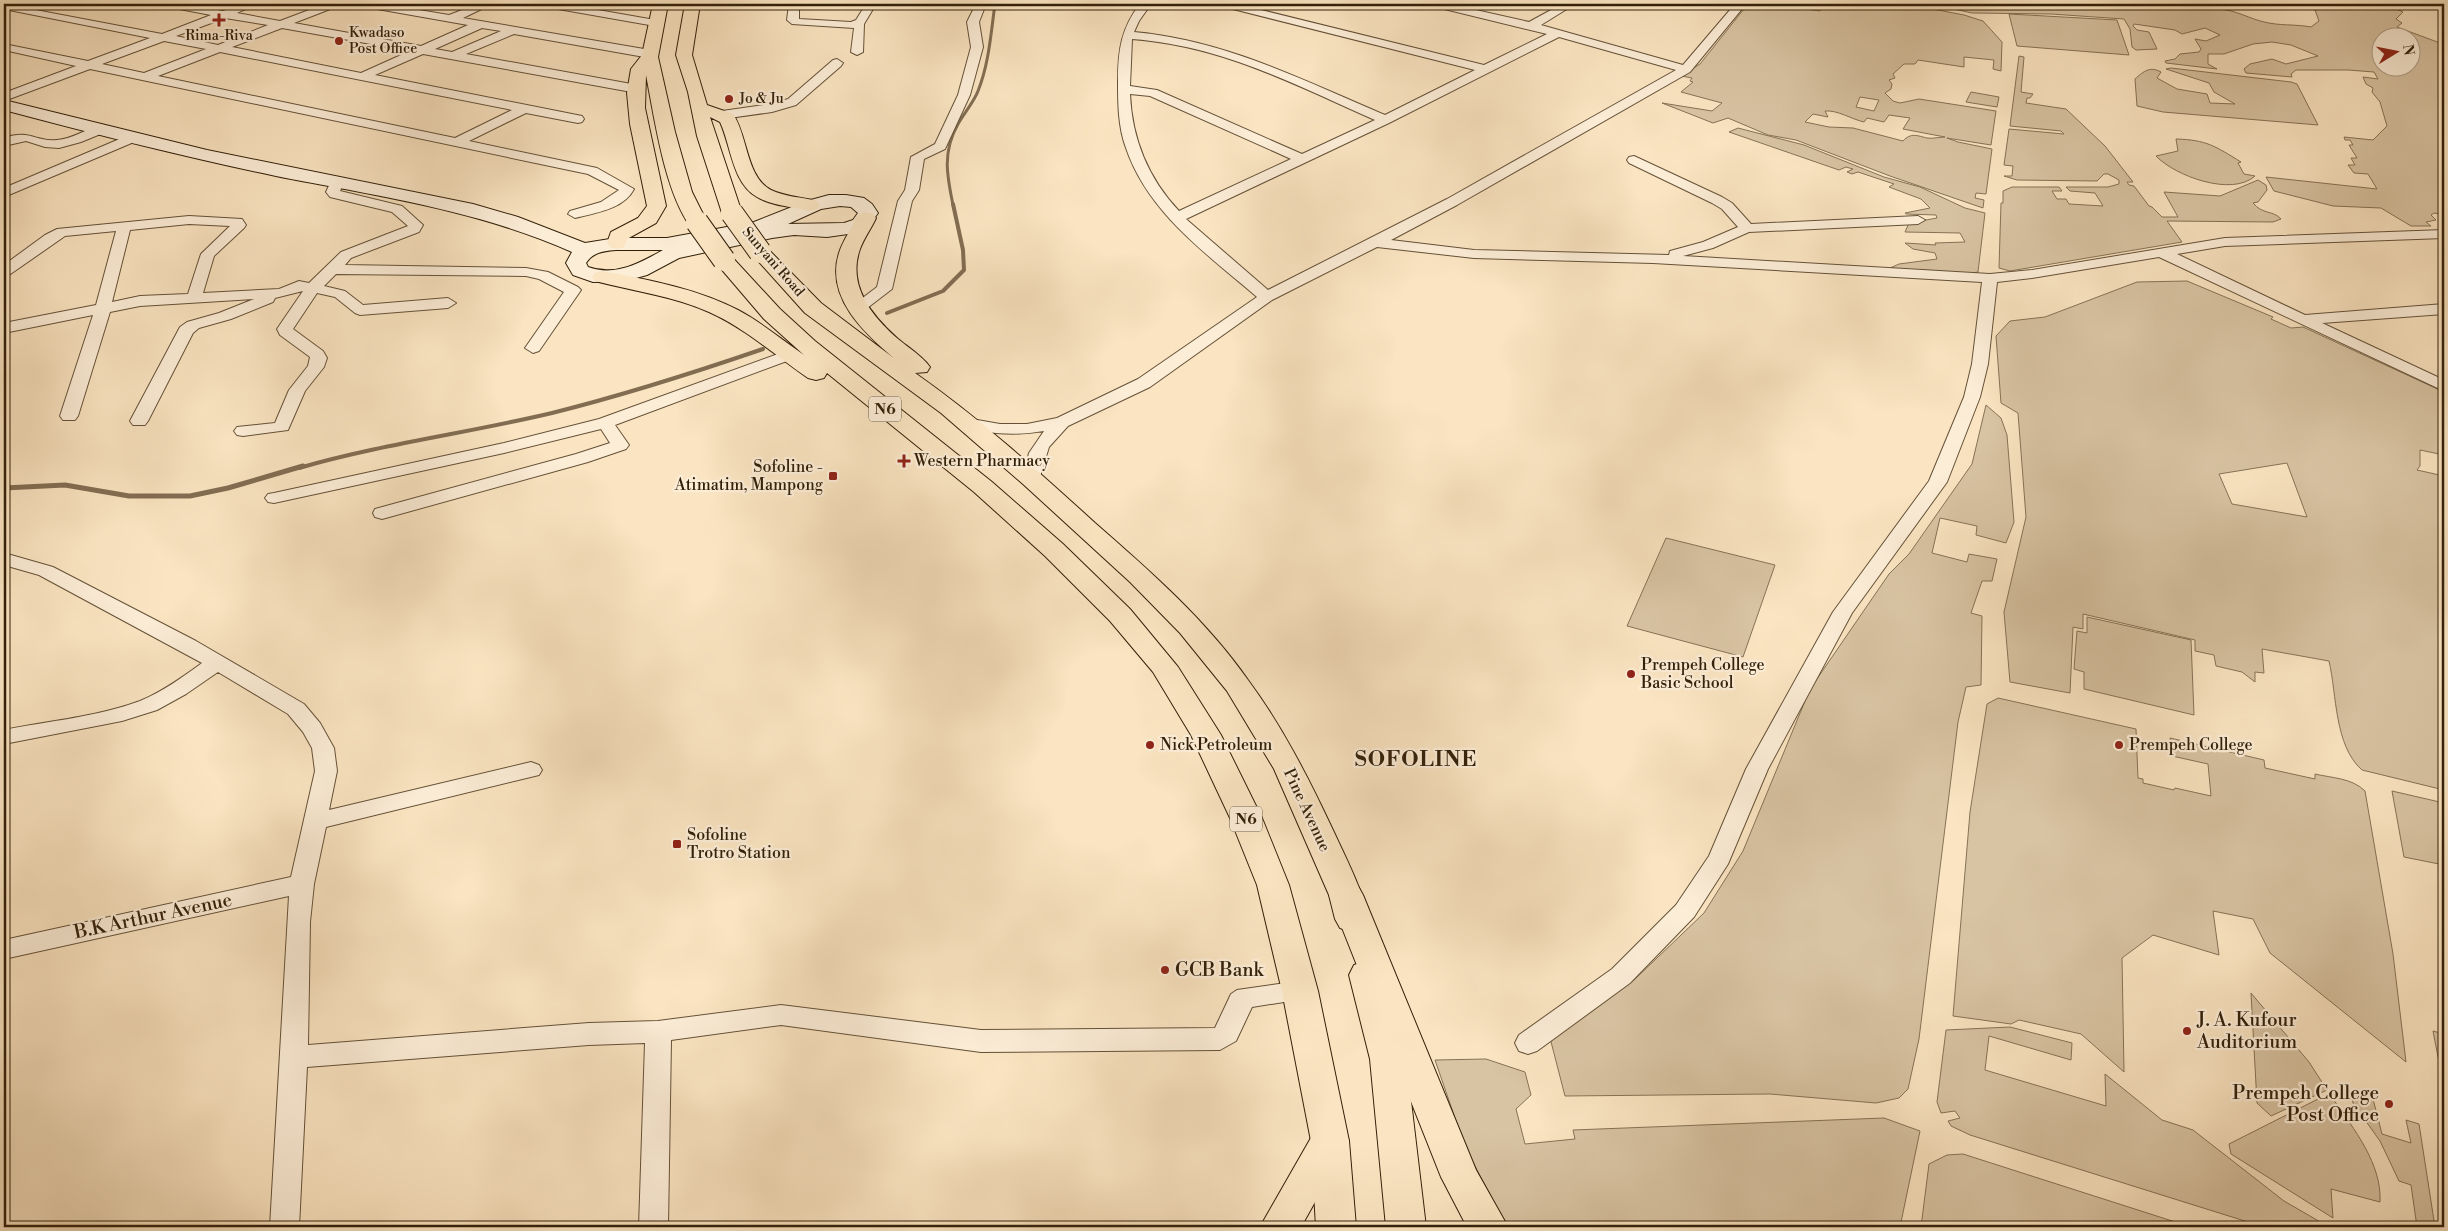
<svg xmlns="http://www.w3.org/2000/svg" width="2448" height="1231" font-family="'Libre Bodoni',serif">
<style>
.green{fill:#d8c3a2;stroke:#867256;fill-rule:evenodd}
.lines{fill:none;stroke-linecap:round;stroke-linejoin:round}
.stream-far2{stroke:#826d52;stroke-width:3}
.stream-far1{stroke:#826d52;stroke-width:4}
.stream{stroke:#826d52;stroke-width:5}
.street-casing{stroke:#655137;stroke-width:2}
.secondary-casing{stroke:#332009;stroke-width:2}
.primary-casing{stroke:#332009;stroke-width:2}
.highway-casing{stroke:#332009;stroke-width:2}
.street{fill:#fcedd7;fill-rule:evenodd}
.secondary{fill:#fcedd7;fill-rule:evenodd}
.primary{fill:#fae4c1;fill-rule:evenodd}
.highway{fill:#fae4c1;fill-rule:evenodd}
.primary-bridge-casing{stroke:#332009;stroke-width:24;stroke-linecap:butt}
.primary-bridge{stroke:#fae4c1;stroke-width:22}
.poi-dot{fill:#8f2418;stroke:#fcedd7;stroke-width:2}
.labels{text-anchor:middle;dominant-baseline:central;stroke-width:4.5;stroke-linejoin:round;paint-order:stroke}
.far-poi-label{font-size:14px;fill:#332009;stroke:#fcedd7;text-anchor:start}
.far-street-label{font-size:14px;fill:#332009;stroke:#fcedd7}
.shield{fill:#fcedd7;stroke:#6f5e47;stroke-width:1}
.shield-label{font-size:15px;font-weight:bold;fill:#332009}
.poi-label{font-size:16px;fill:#332009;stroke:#fcedd7;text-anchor:start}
.street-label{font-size:16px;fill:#332009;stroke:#fcedd7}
.near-street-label{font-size:19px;fill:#332009;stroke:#fcedd7}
.near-poi-label{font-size:19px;fill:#332009;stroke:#fcedd7;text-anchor:start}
.district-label{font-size:21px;font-weight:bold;letter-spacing:1px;fill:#332009;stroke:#fcedd7}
</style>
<rect width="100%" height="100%" fill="#fae4c1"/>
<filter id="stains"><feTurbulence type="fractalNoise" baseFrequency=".004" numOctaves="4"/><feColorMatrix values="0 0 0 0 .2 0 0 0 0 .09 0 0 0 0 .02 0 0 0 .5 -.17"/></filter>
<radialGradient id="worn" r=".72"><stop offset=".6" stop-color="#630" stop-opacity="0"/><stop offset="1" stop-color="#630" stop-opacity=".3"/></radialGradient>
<path class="green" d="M1748,4H1810H1803L1799,8L1820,11L1823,8L1816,6L1819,4L1847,7L1862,4H1907L1964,15L1983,21L2002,42L2001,71L1993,69L1994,60L1964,57V67L1918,60L1915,64H1904L1893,74L1895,78L1889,80L1892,84L1891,89L1885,93L1893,101L1900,103L1919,99L1996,111L1991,145L1947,138L1958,142L1992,149L1986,194L1976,193L1975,198L1984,200L1983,208L1890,176L1796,140L1768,135L1728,118L1713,123L1662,103L1712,111L1722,103L1681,92L1693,82L1690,81L1692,78L1681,76L1700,64ZM1860,97L1879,100L1874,111L1856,107ZM1825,111C1838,110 1851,119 1864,122L1867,118L1884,122L1889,115L1910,118L1903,129L1945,137C1940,137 1932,139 1927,138C1918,136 1911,132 1903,141L1853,128L1829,127L1805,122L1813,114L1828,117Z
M1930,4H2210L2211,8C2216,10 2221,9 2226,10C2239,12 2251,19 2264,22C2280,26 2295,24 2311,27L2319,21L2315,10L2305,4H2385L2403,12L2396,19L2402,23L2397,27L2440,43L2444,42V215L2434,213L2431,215L2436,220L2426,222L2431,226H2411L2381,208L2333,206L2274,191L2266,177L2377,189L2368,174L2354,173L2348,165H2355L2351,158H2357L2349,145H2353L2350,140H2345L2344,137L2373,140L2387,126L2380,102L2372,92L2373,88L2366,84L2363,77L2378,79L2374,72L2348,70H2296L2291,74L2292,77L2246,73L2244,69L2250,64L2272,59L2286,64L2318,56L2291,45L2272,42L2253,44L2224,54H2208V64L2217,69L2166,63L2165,61L2175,59L2180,54L2199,52L2201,49L2195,39L2206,41L2220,35L2205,28L2182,34L2175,30L2134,24L2133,26L2137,30L2149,32L2157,49L2136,50L2132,47L2130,29L2124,19L2051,14L1972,13ZM2380,38H2410V68H2380Z
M2009,14L2117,20L2129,55L2017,46Z
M2019,56L2024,57L2021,92L2033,94L2030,98H2027L2026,103L2066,109L2105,146L2133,182H2127L2129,185L2134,186L2149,206L2152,207L2162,217H2178L2164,192L2220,196L2258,180L2266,185L2267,190L2258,202L2253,203C2263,215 2273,210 2281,219L2273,222L2167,221L2182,242L2010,271L1999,268L2001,203H2003V191L2012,187H2059L2062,191H2052L2057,199H2066L2069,204L2103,206L2095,193L2070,191L2066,187H2108L2119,184V180L2108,174H2104L2097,181L2017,180L2004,176H2012L2013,166L2004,165L2009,129L2064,134L2061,131L2010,126Z
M2171,68L2291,82L2297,84L2318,125L2163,112L2137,106L2135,79C2144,71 2150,66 2161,72L2157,78L2177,89L2207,94L2210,103L2235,104L2214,92L2209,83L2166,69Z
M1971,92L1999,97L1997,107L1966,102Z
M1738,128L1804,145L1884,177L1920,187L1965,208L1985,213L1978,272L1965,274L1890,268L1899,264L1937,259L1935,253L1913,249L1905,243L1936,245L1935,243L1965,242L1960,233L1905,232L1909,223L1937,218L1936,215L1906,214L1905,213L1930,208L1921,199L1889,187L1894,184L1858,172L1852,174L1847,172L1853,169L1846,167L1839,170L1729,132Z
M2176,139C2207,140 2215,146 2241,162L2238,163L2244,174L2255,176C2232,197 2175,176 2156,156L2178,151Z
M2187,281L2273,317L2271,319L2291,328L2303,327L2444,392V455L2420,450V466L2417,470L2444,476V790L2362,770C2334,745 2337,695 2329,661L2262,649L2264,673L2255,672V682L2242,672L2216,666L2214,655L2195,651V640L2083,614V629L2073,627L2070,693L2010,682L2004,612L2026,517L2018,413L2001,403L1996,336L2010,321L2045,317L2137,282ZM2287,463L2307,517L2232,504L2219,474Z
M1986,405L2001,418L2007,435L2014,522L2006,543L1976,535L1977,526L1940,518L1932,553L1967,562L1969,554L1997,559L1992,581H1982L1971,613L1982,616L1981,685L1966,687L1958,722L1919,1039L1908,1089L1899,1098L1876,1103L1770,1094L1565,1096L1549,1034L1634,980L1704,913L1743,851L1810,689L1889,574L1909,554L1972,464Z
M1666,538L1775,565L1743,657L1627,626Z
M2087,617L2191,640L2194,715L2084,689V672L2074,669L2077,631L2087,633Z
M1998,698L2136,729L2138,778L2143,779V783L2174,790L2175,788L2211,796L2208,764L2172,756L2170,738L2264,760L2265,768L2315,779V774C2332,778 2352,778 2365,791L2393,954L2406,1062L2270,953L2253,919L2213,911L2219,955L2153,935L2122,958L2124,1072L2081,1034L2019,1020L2011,1024L1953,1016L1970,812L1987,704Z
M2392,791L2444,803V865L2404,857Z
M2251,993L2309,1062L2327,1090L2271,1116L2257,1103Z
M2010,1027L2072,1043L2071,1060L1989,1036L1985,1070L2106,1106L2105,1074L2162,1120L2193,1130L2284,1201L2329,1227H2264L1970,1135L1951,1126L1948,1121L1960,1118L1955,1111L1941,1113L1937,1102L1946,1030Z
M2433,1031L2444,1034V1073L2441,1072Z
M1486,1059L1525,1072L1531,1095L1516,1109L1525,1144L1575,1139L1573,1130L1884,1118L1920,1131L1900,1227H1507L1465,1147L1435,1060Z
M2363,1093L2372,1095L2382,1134L2411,1143L2406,1120L2419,1124L2435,1227H2417L2411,1185L2399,1181L2380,1141L2353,1103L2352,1096Z
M2320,1098L2333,1099C2354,1129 2382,1164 2380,1202L2331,1189L2333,1218L2231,1154L2229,1144Z
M1963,1154L2191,1227H1921L1929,1164L1947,1155Z"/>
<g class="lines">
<path class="stream-far2" d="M953,205C947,176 942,152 958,124C964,113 974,102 978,91C989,64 991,32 995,4"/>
<path class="stream-far1" d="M887,313L943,291L964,270L963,250L953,204
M299,468C382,444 468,433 552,413C624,395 693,373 763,349"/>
<path class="stream" d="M4,488L65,485L129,496H190L228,488L303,466"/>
<g class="street-casing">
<path id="street" d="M4,4L162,34L211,15L169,7L164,4H186L223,11L242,4H256L237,13L280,21L325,4H339L338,6L294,23L421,46L468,25L366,7L361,4H383L449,15L478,4H492L463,18L650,50L656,54L650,58L514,34L466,54L637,85L643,89L637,93L423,54L375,75L582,116L584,119L582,122L578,123L526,113L469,141L597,168L634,189C624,209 595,213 575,218L568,214L570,211L601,202L619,190L588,174L90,69L4,101V93L76,66L4,50V44L88,61L150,38L4,9ZM225,18L268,25L218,45L176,36ZM282,28L410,51L361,73L232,47ZM482,28L501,31L452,52L435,49ZM164,41L206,49L144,73L102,64ZM220,52L512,110L455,138L158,76Z
M542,4H564L655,20L661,23L655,26L547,7Z
M789,4H799V19L851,22L856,20L866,4H876L864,24L863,52L857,55L851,52L854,28L792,24L787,20Z
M976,4H986L979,22L983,47L970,95L945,149L924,159L919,190L912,201L892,289L862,312H852L849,309L852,306L877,287L898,201L905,190L911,157L935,144L958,95L971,47L967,22Z
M1140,4H1151L1139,21L1134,32C1225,40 1302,80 1385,115L1475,70L1221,6L1220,4H1237L1484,65L1547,34L1432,6L1431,4H1449L1529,22L1562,4H1575L1541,25L1683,65L1735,4H1746L1690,72L1457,205L1391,240L1474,250L1669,255L1670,251L1703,242L1738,227L1722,209L1712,203L1629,163L1627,160L1629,157L1634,156L1722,197L1732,203L1751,224L1918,216L1925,220L1918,224L1749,232L1713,248L1683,256L1990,274L2032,270L2225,238L2444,230V238L2225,246L2177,254L2305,315L2444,304V314L2322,323L2444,380V391L2159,257L2032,278L1997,282L1988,364L1980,397L1947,482L1852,613L1768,769L1728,864L1694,917L1630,983L1537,1051L1528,1054L1519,1051L1515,1043L1519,1035L1612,969L1676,905L1709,856L1746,769L1833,612L1929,481L1964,397L1972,364L1982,282L1653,263L1474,258L1377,247L1272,300L1150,387L1068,426L1049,447L1038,483H1026L1023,479L1029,453L1044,431C1015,436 988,434 960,427L957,423L960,419L966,418L1000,424H1027L1057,418L1138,379L1257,297C1207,254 1148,213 1126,148C1118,127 1118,103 1118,81C1118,51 1121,28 1140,4ZM1559,37L1676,70L1447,199L1268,290L1186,219L1389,123ZM1132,39C1223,46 1293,84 1375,120L1302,154L1157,90L1130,86ZM1130,94L1150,96L1291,159L1179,211C1148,178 1132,139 1130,94Z
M837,59L843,63L841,66L796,105L772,112L722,119L716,115L722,111L771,104L788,99L833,60Z
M98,126L104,130L103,133L81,142L59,148L45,147L26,141L4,146V138C30,129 35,142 57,140C72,139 84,130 98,126Z
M129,135L134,136L135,139L134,142L4,197V188Z
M337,178L344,182L340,191L402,206L423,225L419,232L351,258L345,265L526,268L548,272L578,287L581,290L539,351L533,353L525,348L564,292L539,279L526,276L336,274L324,286L345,291L363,305L448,298L456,303L448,308L360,315L355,313L335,297L317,293L293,329L323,351L327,358L324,367L305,391L288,430L243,436L237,435L234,431L237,427L275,423L289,390L308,366L310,357L280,335L277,329L303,291L275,298L273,302L231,319L199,328L193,333L148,421L145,425H133L130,421L180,327L187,322L219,313L254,299L140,306L110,312L78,416L75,420H63L60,416L93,315L4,333V323L96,305L116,231L65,236L9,275L4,276V265L45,235L57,229L189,216L242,219L246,225L244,228L214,256L203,293L279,289L299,281L309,283L341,252L408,226L392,212L330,197L326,192L332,179ZM189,224L230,226L201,254L188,294L140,296L112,302L130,230Z
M789,350L795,352L797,355L795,358L615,425L629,445L626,449L588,462L382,519L375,517L373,513L375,509L576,454L610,443L601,429L504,453L274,503L268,502L265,498L268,494L274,493L504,443L599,419Z
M4,553L53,567L196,641L304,704L320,723L334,748L337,771L329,810L531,762L539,765L542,770L539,775L326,827L314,884L310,922L308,1045L589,1023L658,1021L781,1005L981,1030L1215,1028L1231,994L1237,990L1300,981L1309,984L1313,991L1309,998L1252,1007L1236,1041L1220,1050L981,1052L781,1025L671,1040L668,1227H639L645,1043L589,1045L307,1067L299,1227H270L289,896L4,959V940L291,877L315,771L312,748L303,732L288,714L218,672L186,694L157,710L122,721L4,744V730C48,721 97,717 140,701C162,692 183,677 202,663L39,575L4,565Z"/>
</g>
<g class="secondary-casing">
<path id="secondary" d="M4,100L207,150L473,204L518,217L585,243L616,238H667L754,222L807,201L829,195H846L864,198L872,204L878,213L867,228L855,233L827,237L794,235L772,238L679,258L647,275L625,281L593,282L573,275L566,263L572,252C478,210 377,196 276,176C185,157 94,134 4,110ZM840,206L851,207L858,213L853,220L844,223L788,224L821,209ZM616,250H663C640,263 615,277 588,267L586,263C593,252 604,251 616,250Z"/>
</g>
<g class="primary-casing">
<path id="primary" d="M653,4H668L658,57L675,132L692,192L707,222L704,226H690C664,189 655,120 646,75L645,108L666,206L656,223L627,239L624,247L617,249L610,247L607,243L611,232L638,218L647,206L630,124L627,93L631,69L642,55Z
M685,4H700L692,55L707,105L733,114C748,136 746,177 771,190C785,197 802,197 817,201L820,205L817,209L810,211C793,207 772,206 757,197C732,183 731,145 720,122L710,117L742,213L739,217H725L722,213L697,136L688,92L676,55Z
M866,212L873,214L876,218C871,229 864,238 860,249C847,286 872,316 898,339C909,348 922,356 930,367L927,372L915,373C979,418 1037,470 1095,523C1150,571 1206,620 1248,680C1282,726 1308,777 1332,828C1346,858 1361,887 1369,919L1364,928L1352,932L1340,928L1335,919L1329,895L1274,769L1227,691L1180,633L1130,582L1023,484L941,413L805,313L750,252L753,248L760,246L767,248L821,303L895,359C864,333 825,297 839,253C843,240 851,230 856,218L859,214Z
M724,254L731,256L780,309L815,341L992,482L1063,544L1130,609L1178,667L1221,735L1262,818L1289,885L1318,991L1349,1141L1356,1227H1316L1311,1141L1282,991L1257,885L1230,818L1191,735L1153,672L1110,621L1045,556L974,492L827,373L824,378L816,380L808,378C776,356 745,328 709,312C673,296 633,291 595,281L592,277L595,273L602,271C648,280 696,288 738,310C761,322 782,340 804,355L764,319L717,264L714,260L717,256Z
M1366,961L1378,965L1383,975L1406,1059L1426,1227H1386L1370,1059L1349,975L1354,965Z"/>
</g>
<g class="highway-casing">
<path id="highway" d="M1346,883L1358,886L1363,895L1476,1170L1508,1227H1467L1441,1177L1329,895L1334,886Z
M1330,1125L1344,1129L1349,1141L1301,1227H1260L1316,1129Z"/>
</g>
<use href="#street" class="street"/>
<use href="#secondary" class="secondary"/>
<use href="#primary" class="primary"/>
<use href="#highway" class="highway"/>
<g class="primary-bridge-casing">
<path id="primary-bridge" d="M732,213L760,252
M697,222L724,260"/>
</g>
<use href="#primary-bridge" class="primary-bridge"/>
</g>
<g class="poi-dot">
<path d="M216.5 12.5h5v5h5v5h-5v5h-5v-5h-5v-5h5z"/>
<circle cx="339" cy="41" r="5"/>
<circle cx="729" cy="99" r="5"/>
<path d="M901.5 453.5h5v5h5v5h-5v5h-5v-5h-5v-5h5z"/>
<rect x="828" y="471" width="10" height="10" rx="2.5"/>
<circle cx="1631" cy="674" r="5"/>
<circle cx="1150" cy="745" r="5"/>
<circle cx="2119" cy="745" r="5"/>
<rect x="672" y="839" width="10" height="10" rx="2.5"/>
<circle cx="1165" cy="970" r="5"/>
<circle cx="2187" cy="1031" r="5"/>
<circle cx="2389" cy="1104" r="5"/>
</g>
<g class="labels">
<g class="far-poi-label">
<text x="349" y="33">Kwadaso<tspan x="349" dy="16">Post Office</tspan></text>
<text x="219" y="36" text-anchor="middle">Rima-Riva</text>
<text x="739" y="99">Jo &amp; Ju</text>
</g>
<g class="far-street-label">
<text transform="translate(773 262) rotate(49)">Sunyani Road</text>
</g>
<g class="shield">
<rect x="869" y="396.5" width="32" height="25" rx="4"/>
<rect x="1230" y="806.5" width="32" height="25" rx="4"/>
</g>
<g class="shield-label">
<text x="885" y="409">N6</text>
<text x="1246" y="819">N6</text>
</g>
<g class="poi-label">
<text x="914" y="461">Western Pharmacy</text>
<text x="823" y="467" text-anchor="end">Sofoline -<tspan x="823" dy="18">Atimatim, Mampong</tspan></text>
<text x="1641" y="665">Prempeh College<tspan x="1641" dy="18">Basic School</tspan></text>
<text x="1160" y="745">Nick Petroleum</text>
<text x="2129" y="745">Prempeh College</text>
<text x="687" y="835">Sofoline<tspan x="687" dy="18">Trotro Station</tspan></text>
</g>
<g class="street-label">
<text transform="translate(1307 810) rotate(65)">Pine Avenue</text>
</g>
<g class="near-street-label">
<text transform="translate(153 916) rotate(-12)">B.K Arthur Avenue</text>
</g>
<g class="near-poi-label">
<text x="1175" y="970">GCB Bank</text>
<text x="2197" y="1020">J. A. Kufour<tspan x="2197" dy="22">Auditorium</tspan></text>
<text x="2379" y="1093" text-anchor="end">Prempeh College<tspan x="2379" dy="22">Post Office</tspan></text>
</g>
<g class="district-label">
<text x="1416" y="760">SOFOLINE</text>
</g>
</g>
<rect width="2448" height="1231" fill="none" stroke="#fae4c1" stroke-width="20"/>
<rect x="5" y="5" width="2438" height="1221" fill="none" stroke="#332009" stroke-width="2.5"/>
<rect x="10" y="10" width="2428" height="1211" fill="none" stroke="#332009"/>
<g transform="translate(2396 52) rotate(80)"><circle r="24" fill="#fcedd7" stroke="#ac9b85"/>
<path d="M0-4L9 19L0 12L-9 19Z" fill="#8f2418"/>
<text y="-8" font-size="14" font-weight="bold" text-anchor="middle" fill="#332009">N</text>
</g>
<rect width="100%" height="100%" filter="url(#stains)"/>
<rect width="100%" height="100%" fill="url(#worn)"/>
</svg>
